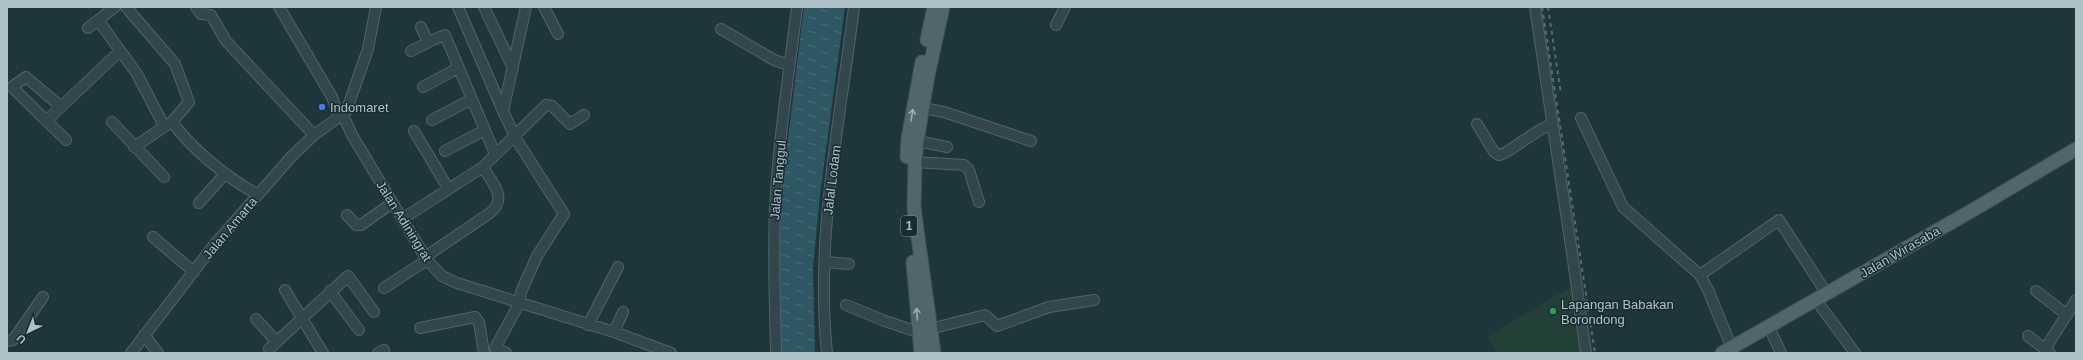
<svg xmlns="http://www.w3.org/2000/svg" width="2083" height="360" font-family="Helvetica,sans-serif">
<style>
.pitch{fill:#223f38}
.water{fill:url(#water-ripples)}
.lines{fill:none;stroke-linecap:round;stroke-linejoin:round}
.minor-casing{stroke:#51646a;stroke-width:12}
.major-casing{stroke:#405258;stroke-width:15}
.minor{stroke:#33464c;stroke-width:10}
.major{stroke:#51666c;stroke-width:13}
.rail{stroke:#556c74;stroke-width:2;stroke-dasharray:4 4;stroke-linecap:butt}
.oneway{stroke:#9bafb6}
.shop-dot{fill:#3f7fe0;stroke:#192b31;stroke-width:1.5}
.leisure-dot{fill:#2e9e5b;stroke:#192b31;stroke-width:1.5}
.labels{text-anchor:middle;dominant-baseline:central;stroke-width:3;stroke-linejoin:round;paint-order:stroke}
.shield{fill:#192b31;stroke:#81949b;stroke-width:1}
.shield-label{font-size:12px;font-weight:bold;fill:#aec1c8}
.poi-label{font-size:13px;fill:#aec1c8;stroke:#192b31;text-anchor:start}
.street-label{font-size:13px;fill:#aec1c8;stroke:#192b31}
</style>
<defs>
<pattern id="water-ripples" width="26" height="14" patternUnits="userSpaceOnUse"><rect width="26" height="14" fill="#2f5763"/><path d="M2 4q2-2 4 0t4 0M15 11q2-2 4 0t4 0" fill="none" stroke="#4b6d78"/></pattern>
</defs>
<rect width="100%" height="100%" fill="#1f353c"/>
<path class="pitch" d="M1572,286L1582,353H1497L1488,336Z"/>
<path class="water" d="M804,7H845L820,195L813,267L815,353H779L778,255L784,172Z"/>
<g class="lines">
<g class="minor-casing">
<path id="minor" d="M126,7L175,64L189,102L172,122C195,152 225,176 258,195
M196,7L201,14L211,15L226,41L314,135
M279,7L332,97L339,116
M458,7L503,111
M484,7L513,68
M544,7L558,34
M1535,7L1572,253L1586,353
M98,20L137,74L164,126
M1056,25L1065,7
M421,27L428,42L445,35L495,154
M88,28L115,7
M721,29L774,60L789,65
M411,51L429,42
M423,87L458,68
M60,106L26,77L12,87L66,140
M923,108L944,112L1031,141
M343,115L352,135L427,260L442,276L457,283L614,332L671,353
M1581,118L1623,207L1700,275L1708,290L1734,353
M432,120L472,99
M46,121L120,51
M112,122L164,177
M1477,124L1494,152L1499,155L1505,153L1538,131L1553,123
M414,131L448,188
M917,141L947,147
M134,147L170,123
M445,151L485,130
M915,162L964,165L969,170L979,202
M199,203L225,174
M347,215L356,225H361L392,203
M402,219L483,167L546,105L552,106L570,124L584,115
M153,237L194,272
M425,257L490,213C508,198 493,184 483,167
M825,262L849,264
M1700,275L1779,220L1827,294
M384,288L427,260
M285,290L323,353
M330,291L359,330
M2036,291L2067,315
M1816,300L1855,353
M846,305L885,321L918,332
M256,319L276,341
M588,325L618,267
M1769,327L1781,353
M420,328L475,317L479,322L484,353
M930,329L985,315L997,326L1049,307L1094,300
M614,332L623,312
M144,335L158,353
M2028,336L2045,349
M7,341L13,340L43,297
M495,348L519,304L521,292L537,256L564,214L516,139L503,111L526,7
M495,348L506,353
M269,349L348,276L374,312
M131,353L214,245L291,157L314,135L346,112L368,49L376,7
M378,353L384,350
M776,353C775,305 773,258 775,210C778,142 789,74 797,7
M827,353C815,237 840,121 854,7
M2050,353L2045,349L2076,300"/>
</g>
<g class="major-casing">
<path id="major" d="M927,40L934,7
M907,157L908,139L922,62
M913,262L921,353
M934,353L914,208L915,162L917,141L928,75L943,7
M1722,353L1973,210L2076,149"/>
</g>
<use href="#minor" class="minor"/>
<use href="#major" class="major"/>
<path class="rail" d="M1542,7L1595,353
M1548,7L1561,94"/>
</g>
<defs><path id="oneway-shaft" d="M-6 0H5M1.5-3L5.5 0L1.5 3" fill="none" stroke-width="1.6" stroke-linecap="round" stroke-linejoin="round"/></defs>
<g class="oneway">
<use href="#oneway-shaft" transform="translate(912 115) rotate(-80)"/>
<use href="#oneway-shaft" transform="translate(917 314) rotate(-94)"/>
</g>
<circle class="shop-dot" cx="322" cy="107" r="4"/>
<circle class="leisure-dot" cx="1553" cy="311" r="4"/>
<g class="labels">
<rect class="shield" x="901" y="216" width="16" height="20" rx="3"/>
<g class="shield-label">
<text x="909" y="226">1</text>
</g>
<g class="poi-label">
<text x="330" y="107">Indomaret</text>
<text x="1561" y="304">Lapangan Babakan<tspan x="1561" dy="15">Borondong</tspan></text>
</g>
<g class="street-label">
<text transform="translate(778 180) rotate(-85)">Jalan Tanggul</text>
<text transform="translate(832 180) rotate(-83)">Jalal Lodam</text>
<text transform="translate(404 221) rotate(58)">Jalan Adiningrat</text>
<text transform="translate(230 228) rotate(-50)">Jalan Amarta</text>
<text transform="translate(1900 252) rotate(-30)">Jalan Wirasaba</text>
</g>
</g>
<rect width="2083" height="360" fill="none" stroke="#aec1c8" stroke-width="16"/>
<g transform="translate(28 332) rotate(223)" stroke="#192b31" stroke-width="3" paint-order="stroke">
<path d="M0-3L7 15L0 10L-7 15Z" fill="#aec1c8"/>
<text y="-6" font-size="11" font-weight="bold" text-anchor="middle" fill="#aec1c8">U</text>
</g>
</svg>
